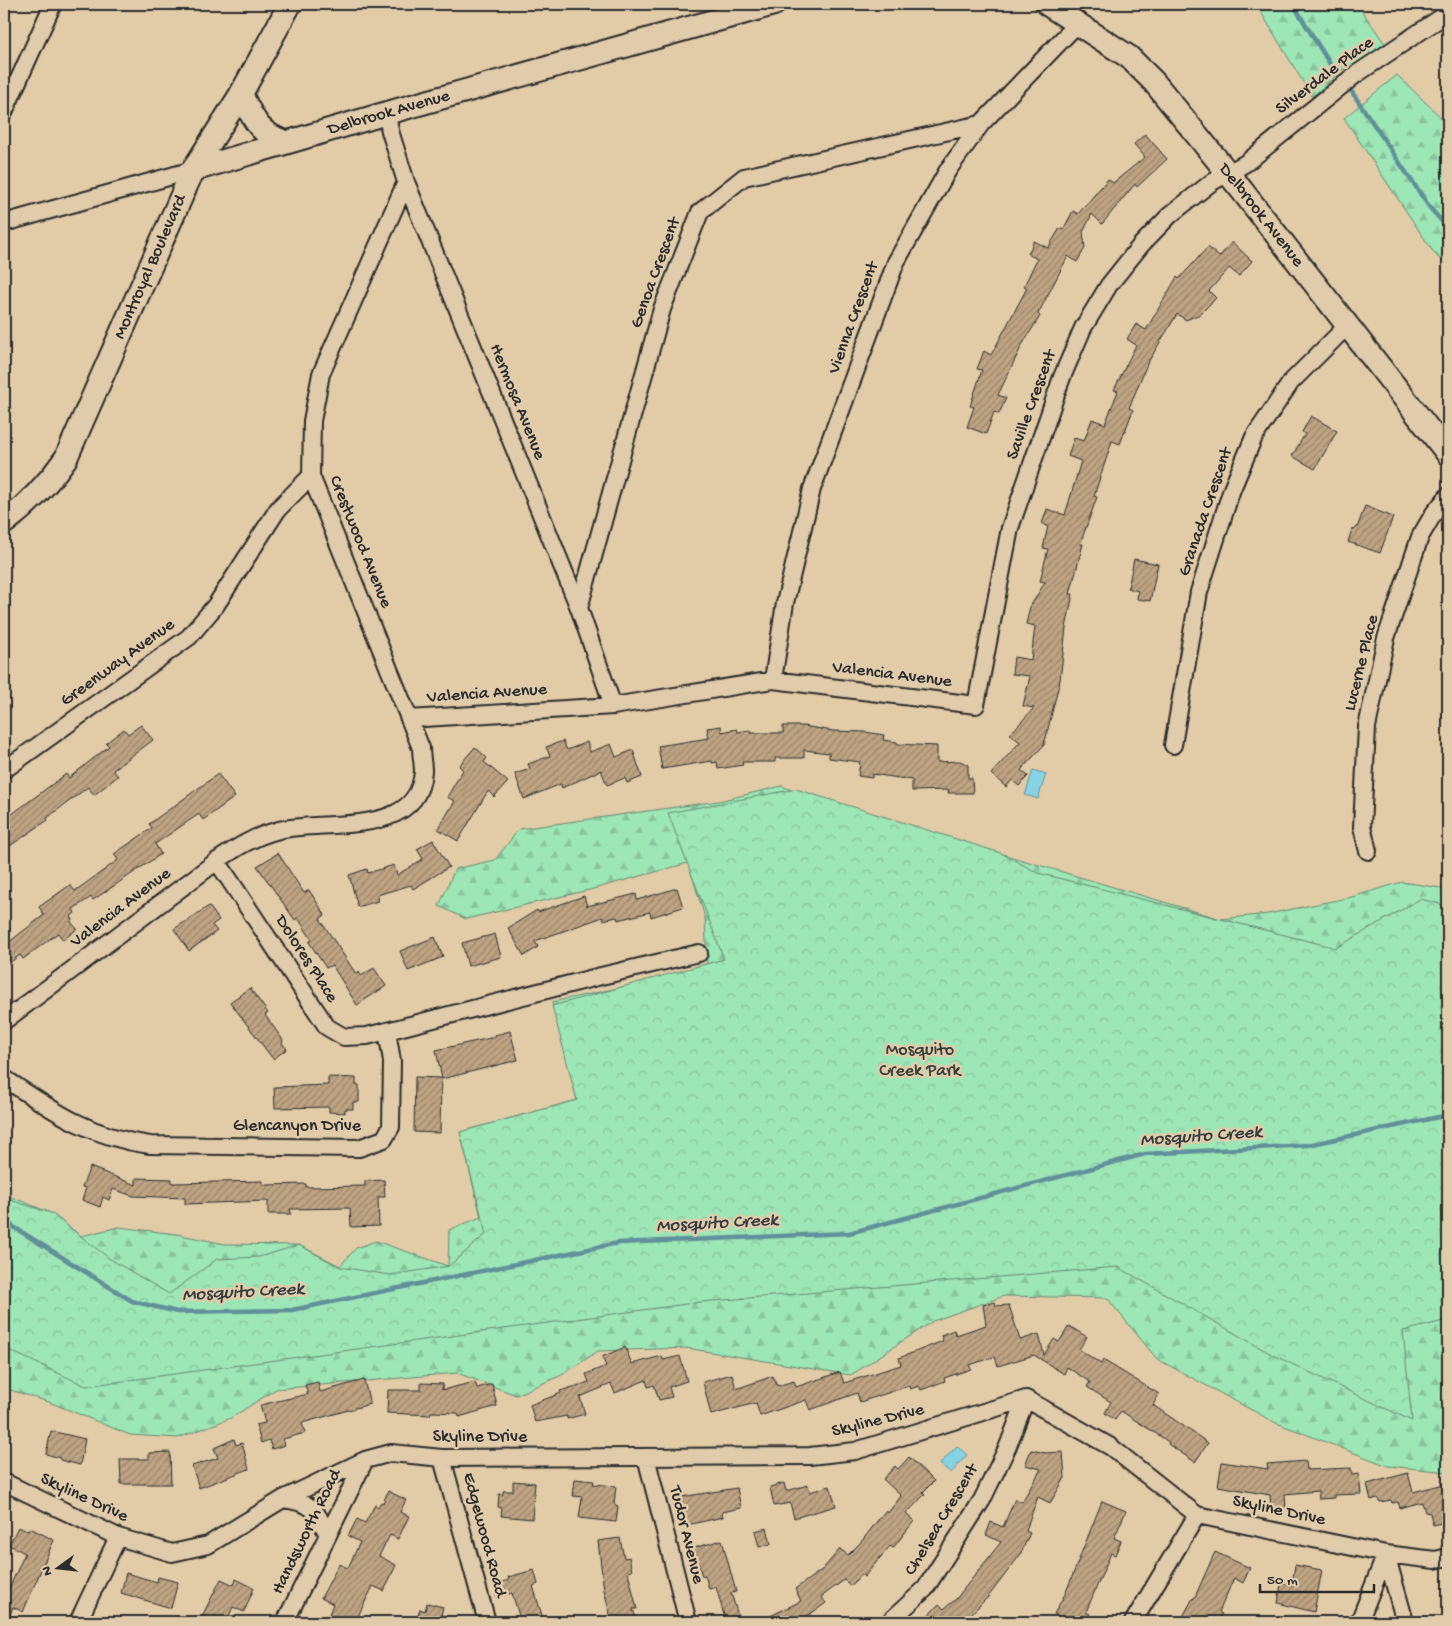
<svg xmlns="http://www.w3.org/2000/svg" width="1452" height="1626" font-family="'Gochi Hand',sans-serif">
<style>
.forest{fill:url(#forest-firs);stroke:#648870}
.park{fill:url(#park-crowns);stroke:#648870}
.water{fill:#85d3e4;stroke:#61909a}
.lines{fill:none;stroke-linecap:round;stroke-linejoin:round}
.stream{stroke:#61909a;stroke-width:4.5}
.building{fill:url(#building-hatch);stroke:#2b2b2b}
.street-casing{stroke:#2b2b2b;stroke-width:20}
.secondary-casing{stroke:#2b2b2b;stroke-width:26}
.street{stroke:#e0ccab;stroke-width:16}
.secondary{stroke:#e0ccab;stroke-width:22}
.labels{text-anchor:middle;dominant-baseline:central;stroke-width:5;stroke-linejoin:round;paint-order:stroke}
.street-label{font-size:18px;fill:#2b2b2b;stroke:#e0ccab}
.park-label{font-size:18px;fill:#363e39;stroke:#e0ccab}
.water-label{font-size:19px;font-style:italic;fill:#343c3e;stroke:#e0ccab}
</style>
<defs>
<pattern id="forest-firs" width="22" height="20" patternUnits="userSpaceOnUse" patternTransform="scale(1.25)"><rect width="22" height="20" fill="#9de6b5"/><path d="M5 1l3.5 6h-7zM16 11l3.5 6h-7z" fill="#87c59c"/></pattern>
<pattern id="park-crowns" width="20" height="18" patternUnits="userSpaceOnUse" patternTransform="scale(1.25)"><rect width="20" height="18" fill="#9de6b5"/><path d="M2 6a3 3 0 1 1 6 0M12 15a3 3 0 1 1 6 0" fill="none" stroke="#87c59c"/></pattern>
<pattern id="building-hatch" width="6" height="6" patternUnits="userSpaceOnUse" patternTransform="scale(1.25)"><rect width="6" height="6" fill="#bea482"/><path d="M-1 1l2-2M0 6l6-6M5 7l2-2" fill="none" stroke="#9b866b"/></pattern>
</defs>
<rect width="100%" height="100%" fill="#e2cca8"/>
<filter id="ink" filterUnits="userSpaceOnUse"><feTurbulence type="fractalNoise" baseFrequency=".02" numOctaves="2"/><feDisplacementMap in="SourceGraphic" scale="10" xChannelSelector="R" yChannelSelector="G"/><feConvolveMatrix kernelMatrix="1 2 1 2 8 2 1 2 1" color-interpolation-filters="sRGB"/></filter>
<g filter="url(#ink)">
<path class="forest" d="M1256,4H1357L1388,48L1341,71L1312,97Z
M1397,75L1448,124V267L1434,253L1344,118Z
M782,786L803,795L1221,919L1268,914L1352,897L1402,882L1448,889V1472L1388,1466L1274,1422L1157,1359L1107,1298L1004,1296L933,1321L851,1375L686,1348L598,1351L562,1375L516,1395L457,1373L276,1389L231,1418L178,1438L130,1435L49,1402L4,1388V1194L51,1213L81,1236L119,1227L176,1234L225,1244L299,1245L340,1266L356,1248L376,1241L448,1266L449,1230L481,1217L460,1132L577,1100L552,1002L707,969L705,917L688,863L593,889L466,919L439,906L455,869L495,860L519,829L719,801Z"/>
<path class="park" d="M796,789L1001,853L1038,873L1336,948L1420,899L1448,906V1320L1403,1331L1412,1421L1273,1355L1118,1267L701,1302L86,1386L4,1348V1198L51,1213L110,1259L169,1294L217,1259L259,1257L299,1245L340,1267L390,1275L449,1266L486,1234L460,1132L577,1100L552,1006L724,959L668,813Z"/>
<path class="water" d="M1033,770L1046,774L1038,799L1025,795Z
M957,1446L967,1455L951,1473L940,1464Z"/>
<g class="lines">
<path class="stream" d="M1293,4L1333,69L1343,80
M1348,86L1430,208L1448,228
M4,1221L132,1301L177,1312L292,1310L618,1243L849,1233L1145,1154L1308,1145L1448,1115"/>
</g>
<path class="building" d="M1145,134L1167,159L1137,187L1135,184L1102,224L1092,214L1083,232L1085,248L1077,262L1068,256L1038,314L1040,316L1022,345L998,395L1006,398L999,414L994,412L986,434L967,427L974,407L970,406L982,370L977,369L984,351L991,355L1027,288L1024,286L1037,259L1028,254L1034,241L1048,248L1060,228L1063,230L1073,211L1078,214L1108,179L1113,183L1145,157L1134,144Z
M1232,242L1252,261L1239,276L1229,268L1209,291L1216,298L1200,314L1186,320L1177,314L1147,364L1129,408L1133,410L1120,444L1112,441L1094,496L1097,497L1080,544H1083L1070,594H1073L1066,628L1060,680L1044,745L1021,770L1028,776L1019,786L1012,780L1006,787L991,774L1020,742L1010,734L1034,708L1023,706L1030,676L1012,674L1014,657L1031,660L1035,626L1026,624L1030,607L1045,582L1040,581L1048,549L1043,548L1048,526L1042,524L1047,509L1065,515L1081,461L1068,456L1074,438L1084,441L1092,419L1105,424L1118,391L1114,390L1136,345L1127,339L1136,324L1146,330L1177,277L1179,279L1208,247L1219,257Z
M1311,416L1337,431L1315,469L1292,456L1305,434L1302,432Z
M1365,506L1393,517L1380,553L1348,542L1352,529L1357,528Z
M1134,559L1158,564L1150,601L1137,599L1138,591L1128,588Z
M141,725L153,740L113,770L118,776L94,795L88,787L47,818L48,820L4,850V820L66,774L69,778L109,746L106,743L124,729L128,734Z
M721,726L722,732L737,729L738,732L750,730V733H783V726H803L833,731L865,732L884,735L883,740L897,742V744L937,746V762L960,761L968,765V778H972L973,793H948L949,790L912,791V780L872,774V778L858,776L860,762L829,758V753L804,750V758H775V762H742L743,765L718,769L717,762L712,763V761L662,769L658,746L709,738L707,728Z
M563,741L567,750L587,742L590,752L611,744L616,757L633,750L642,777L627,783L625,778L607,785L601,770L562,788L561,784L524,799L515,774L530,769L528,764L550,756L546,747Z
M475,747L487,758L484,762L508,782L494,797L488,791L458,841L438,829L455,801L447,797L463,770L459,766Z
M218,774L235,797L203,820L199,814L155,844L161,854L93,900L91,897L73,909L75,913L71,916L73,920L71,922L77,929L63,940L58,933L23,959L20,955L4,967V946L44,915L39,907L70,885L75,891L118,860L114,854L152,828L149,824Z
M433,840L449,867L413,889L411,885L377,895L378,901L358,907L349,875L367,869L368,873L394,865L397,875L423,859L417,849Z
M278,853L304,893L309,890L325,915L320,919L356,974L359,972L361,976L374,968L386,986L357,1005L332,965L326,968L309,942L312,940L298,918L295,920L257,866Z
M677,888L683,907L651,917L650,912L618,920L617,917L603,920V917L535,941L538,947L524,956L508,928L537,910L538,912L584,896L587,906L636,894L637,900Z
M209,906L219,920L212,925L217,931L189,951L174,929Z
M495,934L501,957L468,966L462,943Z
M435,937L443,957L408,971L400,951Z
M250,988L268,1013L265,1015L283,1040L282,1043L287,1049L273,1059L230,1002Z
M510,1031L518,1060L442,1079L436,1050L495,1037V1035Z
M328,1077L356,1078V1085H359V1102H353V1109H345V1113L329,1112V1107L275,1108L274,1087L328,1085Z
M415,1077L441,1078L440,1133L414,1132Z
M90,1167L136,1185V1178L172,1179V1183L263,1181V1185L306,1184V1187L365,1186V1181L384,1180L385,1197H378L379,1226L351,1227L350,1208L290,1209L291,1214H268V1201L185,1204V1198L133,1196L113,1189L109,1200L103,1197L100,1207L82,1200L86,1188L82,1187Z
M995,1302L996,1306L1009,1305L1020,1340L1039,1334L1044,1355L1054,1339L1059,1342L1069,1326L1087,1337L1079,1349L1101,1364L1103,1360L1159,1394L1153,1405L1208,1443L1195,1462L1168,1444L1169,1442L1121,1411L1115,1420L1105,1413L1111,1402L1087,1387L1090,1382L1067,1367L1064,1374L1034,1355L998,1366L995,1357L969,1365L971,1369L944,1378L945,1381L921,1390L919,1386L910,1389L909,1386L860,1402L857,1393L810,1410L806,1400L760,1416L756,1403L711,1415L703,1382L732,1374L736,1389L773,1376L777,1386L794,1381L796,1387L840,1372L844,1383L901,1365L899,1358L943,1341L941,1335L954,1330L956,1335L986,1325L983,1305Z
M625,1347L632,1364L662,1356L663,1360L680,1356L687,1381L669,1387L672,1397L659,1400L654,1385L648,1387L646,1380L615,1393L611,1384L580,1397L585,1414L567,1419V1416L535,1422L530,1405L561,1393L560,1391L589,1382L586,1374L606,1366L602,1357Z
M364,1380L370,1404L302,1423L305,1433L283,1439L285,1445L272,1449L269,1440L261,1443L256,1425L265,1423L260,1405L308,1394L305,1385L318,1382L320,1392Z
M475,1382L477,1388L492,1384L497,1406L459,1417L458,1413L431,1412L430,1415L387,1413L388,1390H421V1383L443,1384L442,1390Z
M51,1431L85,1439L80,1465L60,1460V1458L46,1454Z
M234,1439L236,1445L242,1443L249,1469L199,1488L192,1466L218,1458L214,1448Z
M1031,1450L1046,1453L1063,1452L1065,1478L1050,1503L1038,1497L1029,1521L1026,1531L1030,1533L1020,1555L988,1597L970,1615L978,1622H922L939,1604L944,1609L956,1599L1001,1542L986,1535L991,1522L1003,1527L1015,1499L1022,1502L1041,1469L1025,1465Z
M170,1452L171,1484H121L120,1459H149V1453Z
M909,1457L934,1481L923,1492L925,1494L906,1514L914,1521L893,1548L890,1546L864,1577L861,1574L851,1586L844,1580L821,1597L826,1603L799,1622H758L801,1601L795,1589L823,1569L840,1549L848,1555L861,1542L885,1511L888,1513L901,1496L883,1479L895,1466L898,1469Z
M1306,1461L1307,1470L1351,1468L1352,1475L1359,1474L1361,1494L1334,1495V1498L1319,1499L1318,1491L1285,1494L1286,1508L1271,1509L1270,1495L1218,1486L1222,1462L1268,1469L1267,1464Z
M1408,1473L1413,1492L1448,1483V1521L1433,1525L1430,1513L1425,1512L1422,1502L1400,1508L1398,1502L1392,1503L1391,1500L1380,1502L1377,1498L1371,1500L1367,1484Z
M575,1479L594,1481L593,1484L616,1486L614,1504L618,1506L616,1522L579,1518L582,1497L573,1496Z
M513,1481L535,1483L532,1519L501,1516L502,1508L498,1507L499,1494L503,1495V1491H513Z
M784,1483L786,1491L808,1485L810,1492L830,1486L836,1506L794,1518L790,1503L774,1506L770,1487Z
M737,1488L741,1508L722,1512L723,1517L687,1525L681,1497Z
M388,1491L406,1500L400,1512L409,1516L398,1539L390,1535L379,1556L396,1565L384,1591L373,1586L355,1622H326L333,1604L321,1598L339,1564L348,1568L360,1542L348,1536L357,1519L365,1523L375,1505L378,1507L381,1502L383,1503Z
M1102,1501L1126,1511L1114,1538L1121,1541L1115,1555L1111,1553L1086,1612L1090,1614L1085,1622H1056L1059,1616L1054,1614L1066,1592Z
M18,1527L28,1531L30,1528L54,1540L23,1612L13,1607L7,1622H4V1600L25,1553L9,1545Z
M767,1528L771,1544L759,1547L755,1531Z
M620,1538L624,1558L629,1557L632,1571L628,1572L637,1609H633L636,1619L632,1622H612L604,1590L598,1541Z
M722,1540L736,1592L731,1593L740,1622H726L716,1587L709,1589L705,1575L702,1576L694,1548Z
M1215,1552L1250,1568L1243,1583L1234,1578L1219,1612L1222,1614L1217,1622H1180L1193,1598L1194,1599Z
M1295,1565L1322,1570L1314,1612L1278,1603L1281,1584L1292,1585Z
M534,1570L538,1584L533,1586L544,1622H521L512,1593L497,1597L494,1585L509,1580L508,1577Z
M126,1573L157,1582L158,1577L178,1582L171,1608L121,1593Z
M221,1579L234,1585L236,1579L254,1588L244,1612L233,1607L226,1622H199Z
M427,1603L443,1607L441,1615L453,1618V1622H416L420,1609L425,1611Z"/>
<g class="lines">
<g class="street-casing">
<path id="street" d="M4,112L53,4
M387,113L390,131L406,182L579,608L613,706
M4,223L193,170
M579,608L662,309L700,212L744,177L981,124
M773,680L785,603L812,489L896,262L948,170L981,124L1078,23
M409,719L613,706L773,680L976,705L1010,528L1062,377L1083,328L1109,285L1141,245L1170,215L1212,182L1246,163L1355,75L1448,13
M1173,745L1199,592L1232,489L1254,437L1291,382L1348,325
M4,770L189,637L216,605L278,509L311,476
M1368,851L1362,827L1367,727L1386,638L1420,537L1434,513L1448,496
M217,861L327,1027L344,1037L367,1036L387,1031
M4,1021L217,861C237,847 255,836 279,830C325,819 419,839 423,771C423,764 421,755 421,748L311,476L312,421L321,374L406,182
M4,1078C53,1111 90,1137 150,1145L359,1148L384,1139L391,1127L392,1061L387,1031L597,977L699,953
M646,1457L688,1622
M442,1458L487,1622
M4,1482L118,1537L172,1553L208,1545L283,1499L365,1460L391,1453L442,1458L810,1456L855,1451L1026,1399L1111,1447L1197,1515L1386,1554L1435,1560L1448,1557
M283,1499C313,1503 314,1508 327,1533
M1386,1554L1405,1622
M78,1622L118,1537
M285,1622L365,1460
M889,1622L925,1589L982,1500L1008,1446L1026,1399
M1133,1622L1197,1515
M1359,1622L1386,1554"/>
</g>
<g class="secondary-casing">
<g id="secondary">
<path id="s1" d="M1047,4L1129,57L1154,82L1240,188L1448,454"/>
<path d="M241,94C253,118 258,134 286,142"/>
<path id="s2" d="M193,170L387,113L774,4"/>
<path id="s3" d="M4,523C29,504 48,484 66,458L193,170L241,94L290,4"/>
</g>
</g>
<use href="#street" class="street"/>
<use href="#secondary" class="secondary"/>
</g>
</g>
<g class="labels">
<g class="street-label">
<text transform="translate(1325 76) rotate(-37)">Silverdale Place</text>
<text stroke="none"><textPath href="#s2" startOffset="204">Delbrook Avenue</textPath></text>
<text stroke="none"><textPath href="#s1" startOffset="304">Delbrook Avenue</textPath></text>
<text stroke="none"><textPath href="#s3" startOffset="299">Montroyal Boulevard</textPath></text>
<text transform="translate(656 273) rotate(-70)">Genoa Crescent</text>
<text transform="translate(854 318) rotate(-70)">Vienna Crescent</text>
<text transform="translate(517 402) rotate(68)">Hermosa Avenue</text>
<text transform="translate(1032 405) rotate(-70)">Saville Crescent</text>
<text transform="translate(1206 512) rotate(-71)">Granada Crescent</text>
<text transform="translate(360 542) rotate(68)">Crestwood Avenue</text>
<text transform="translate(118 663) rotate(-36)">Greenway Avenue</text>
<text transform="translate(1362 663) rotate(-76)">Lucerne Place</text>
<text transform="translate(892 675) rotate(7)">Valencia Avenue</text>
<text transform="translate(487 694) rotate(-4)">Valencia Avenue</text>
<text transform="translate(121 908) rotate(-37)">Valencia Avenue</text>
<text transform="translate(306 959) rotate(57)">Dolores Place</text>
<text x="297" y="1126">Glencanyon Drive</text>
<text transform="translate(878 1421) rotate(-14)">Skyline Drive</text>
<text x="480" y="1437">Skyline Drive</text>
<text transform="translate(84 1498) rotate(25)">Skyline Drive</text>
<text transform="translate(1279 1511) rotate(12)">Skyline Drive</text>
<text transform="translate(942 1520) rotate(-59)">Chelsea Crescent</text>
<text transform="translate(307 1532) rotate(-64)">Handsworth Road</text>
<text transform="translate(484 1535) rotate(75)">Edgewood Road</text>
<text transform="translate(686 1535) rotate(76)">Tudor Avenue</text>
</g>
<g class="park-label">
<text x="920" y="1050">Mosquito<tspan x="920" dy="21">Creek Park</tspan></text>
</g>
<g class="water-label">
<text transform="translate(1201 1137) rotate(-4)">Mosquito Creek</text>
<text transform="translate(717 1224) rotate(-3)">Mosquito Creek</text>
<text transform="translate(243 1293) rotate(-3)">Mosquito Creek</text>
</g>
</g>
<rect width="1452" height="1626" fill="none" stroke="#e0ccab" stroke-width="20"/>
<rect x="10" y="10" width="1432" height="1606" fill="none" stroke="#2b2b2b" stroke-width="2" filter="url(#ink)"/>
<g transform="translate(58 1568) rotate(255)" stroke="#e0ccab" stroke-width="4" paint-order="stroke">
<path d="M0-4L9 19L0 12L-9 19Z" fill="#2b2b2b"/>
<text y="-8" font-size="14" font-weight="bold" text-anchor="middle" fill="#2b2b2b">N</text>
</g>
<path d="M1260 1584v8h114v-8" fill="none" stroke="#2b2b2b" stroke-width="2.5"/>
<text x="1267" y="1584" font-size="15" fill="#2b2b2b" stroke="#e0ccab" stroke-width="4" paint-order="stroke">50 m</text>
</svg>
